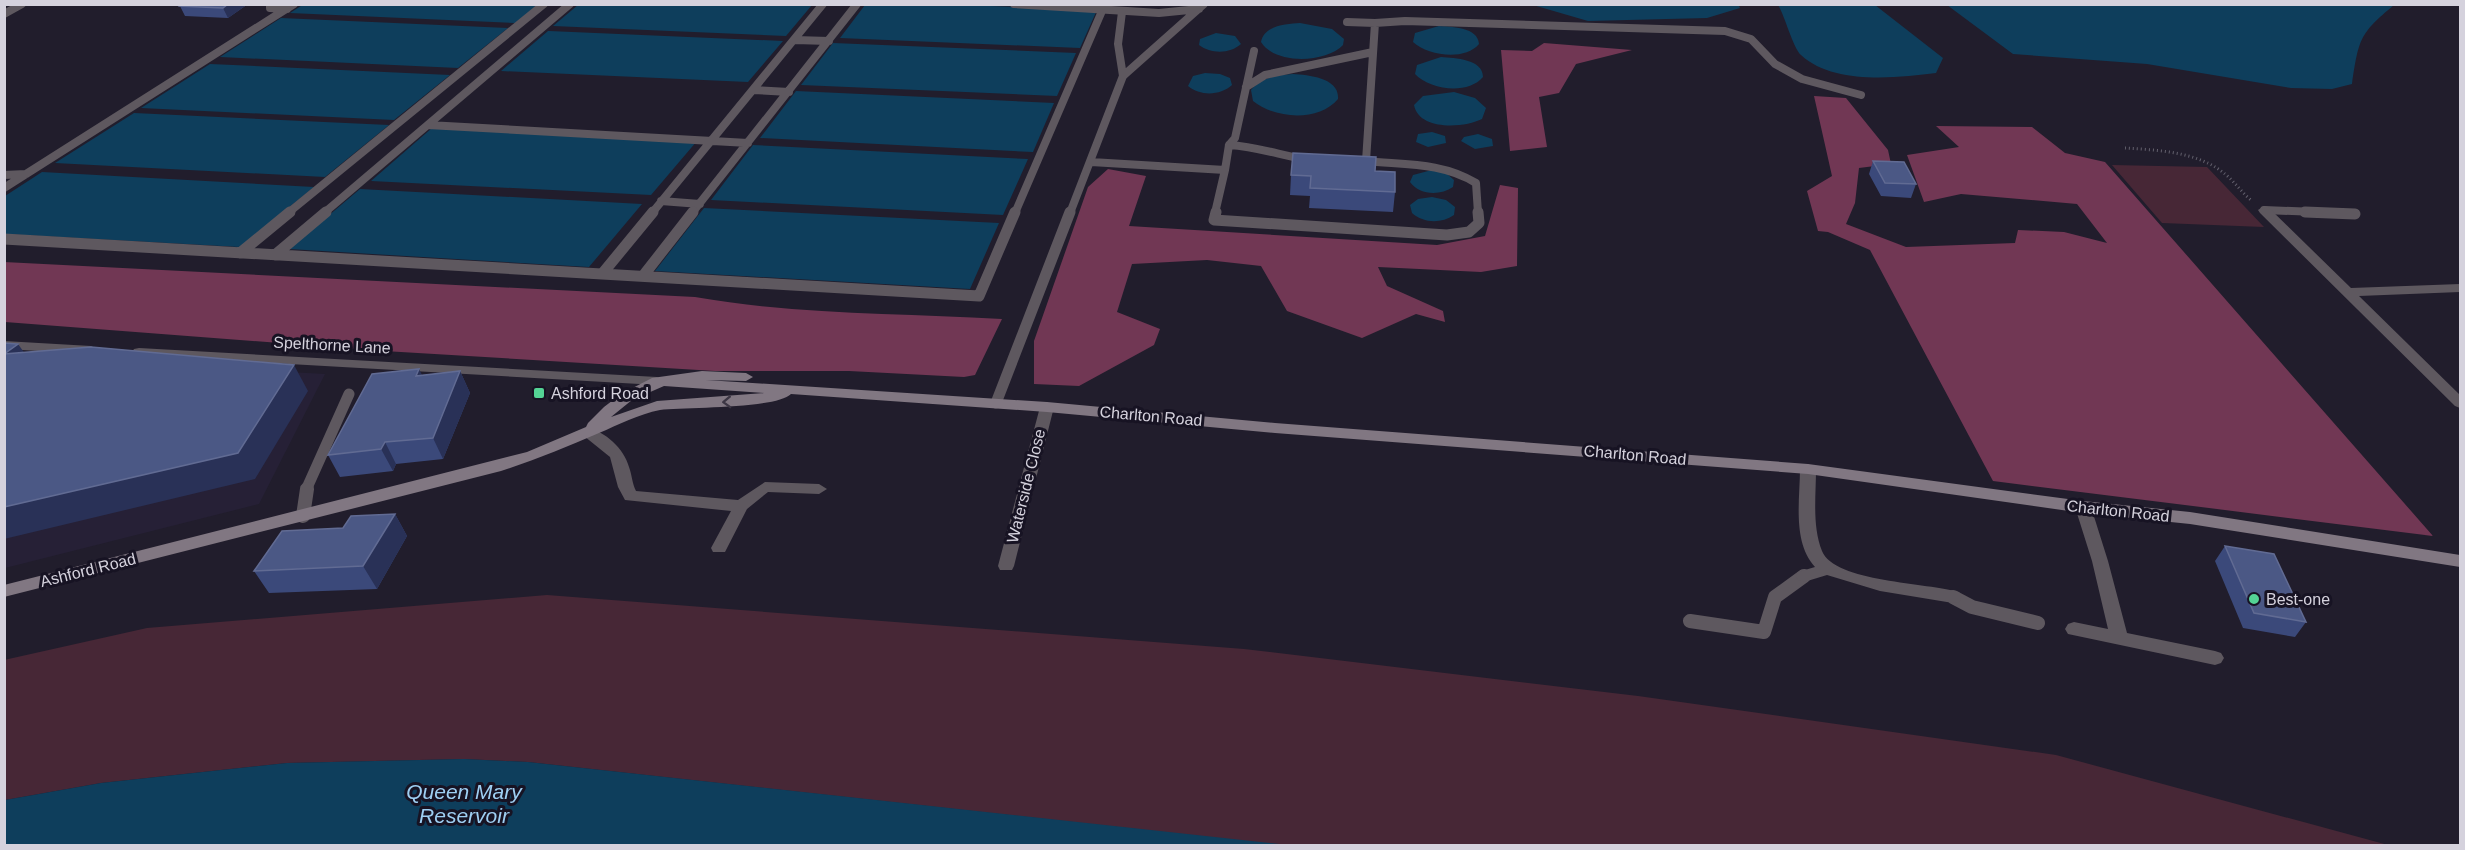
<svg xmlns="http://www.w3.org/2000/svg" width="2465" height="850" font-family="Arial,sans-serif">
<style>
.built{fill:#262036}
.green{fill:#472736}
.forest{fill:#713754}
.water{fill:#0e3e5c}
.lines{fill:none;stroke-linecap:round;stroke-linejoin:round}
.path{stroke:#63606d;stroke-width:3;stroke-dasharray:1 3;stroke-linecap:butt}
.lane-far2{stroke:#5e585f;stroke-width:8}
.lane-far1{stroke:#5e585f;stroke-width:11}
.lane{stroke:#5e585f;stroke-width:14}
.street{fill:#5e585f;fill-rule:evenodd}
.secondary{fill:#817782;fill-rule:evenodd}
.wall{fill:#3b497a}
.shaded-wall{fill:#293157}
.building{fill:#4b5885;stroke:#616b93;stroke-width:1.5}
.oneway{stroke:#3c3644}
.poi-dot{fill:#54d395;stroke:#171323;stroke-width:2}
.labels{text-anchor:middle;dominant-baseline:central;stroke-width:6;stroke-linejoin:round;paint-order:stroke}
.street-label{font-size:16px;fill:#d5d2dd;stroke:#171323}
.poi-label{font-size:16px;fill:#d5d2dd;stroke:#171323;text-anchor:start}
.near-water-label{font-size:21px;font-style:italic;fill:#9ecff3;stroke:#171323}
</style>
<rect width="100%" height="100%" fill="#211d2c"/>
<path class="built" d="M5,356L325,374L259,504L5,568Z"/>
<path class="green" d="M2112,165L2207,167L2264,227L2162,223Z
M547,595L1244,649L1638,696L2056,755L2388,845L1289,846L528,762L464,759L287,763L101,783L5,800L4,660L147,628Z"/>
<path class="forest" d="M1544,43L1632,50L1576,64L1559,93L1539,97L1547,147L1510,151L1501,50L1532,51Z
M1814,96L1846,98L1888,150L1891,164L1859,168L1855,203L1846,224L1906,247L2015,243L2018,230L2064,232L2107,243L2077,204L1961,194L1924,202L1907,155L1959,147L1936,126L2032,127L2065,153L2105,162L2433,536L1993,481L1870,250L1828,232L1818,231L1807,191L1832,176Z
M1108,169L1146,176L1129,226L1437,245L1485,236L1500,185L1518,188L1517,266L1481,272L1378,267L1387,286L1443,311L1445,322L1416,314L1362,338L1287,311L1261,266L1207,260L1132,264L1117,312L1160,329L1154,345L1079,386L1034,384V341L1088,187Z
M4,262L695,297C797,315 900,313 1002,319L975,375L964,377L849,371H715L384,351L5,322Z"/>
<path class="water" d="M304,4L538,5L515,23L290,13Z
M1738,4L1740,8L1707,18L1588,21L1533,5Z
M578,5V4L812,5L786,36L553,26Z
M865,5H965L1097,10L1080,48L840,38Z
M1778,5H1875L1943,58L1936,73C1896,78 1833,85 1801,55C1793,48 1785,16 1778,5Z
M1947,5H2394C2359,34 2359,39 2352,84L2332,89L2291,88L2147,64L2013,54Z
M281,18L508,28L458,68L220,57Z
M1300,23L1332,29L1344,39L1343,45C1326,63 1275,65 1261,42C1264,25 1287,24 1300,23Z
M1439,26C1452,27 1478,27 1479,44C1465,61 1428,56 1413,42L1415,33Z
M548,31H549L783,41L748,82L501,71Z
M1216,33L1235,36L1241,44C1230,54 1211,54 1199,45L1200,39Z
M833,43L1076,53L1057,96L801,85Z
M1441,57C1455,58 1483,59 1483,77C1468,95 1430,90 1415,74L1417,65Z
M210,64L450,75L394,120L141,108Z
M1205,73L1220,74L1230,78L1232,85C1220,96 1200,96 1188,86L1193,76Z
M1293,74C1309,75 1340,78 1338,99C1319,122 1275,119 1253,101L1251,90C1261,77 1278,75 1293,74Z
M796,91L1054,103L1033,152L760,138Z
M1454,92L1475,98L1486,108L1482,119C1464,128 1419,131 1414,105L1423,96Z
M134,113L389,125L325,177L55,163Z
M432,128L697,141L651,195L371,181Z
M1432,132L1445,136L1446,143L1428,147L1416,142L1418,134Z
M1478,134L1492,139L1493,146L1475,149L1461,141L1464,137Z
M753,145L1028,159L1003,215L711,200Z
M1432,170L1446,173L1454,180L1453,187C1440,196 1419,195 1410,182L1413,175Z
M42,172L314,187L240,247L5,234V196Z
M360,189L642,204L589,267L289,249Z
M1432,197L1446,200L1455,207L1454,215C1441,224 1423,223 1412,213L1410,205L1418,199Z
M704,208L999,223L970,289L655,271Z
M464,759L528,762L1289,845H5V800L101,783L287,763Z"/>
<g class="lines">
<path class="path" d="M2125,148C2158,150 2199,152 2225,174C2235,182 2242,193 2252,201"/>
<path class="lane-far2" d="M270,4V8L287,9
M1014,4L1159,13L1199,9
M1122,12L1118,44L1123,76
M4,14L22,4
M1347,22L1375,23
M795,40L829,41
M1246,87L1265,75L1373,52
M753,90L789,92
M428,125L748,143
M1229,145L1235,138L1254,51
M1356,161H1366L1375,23L1405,21L1725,31L1751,39L1775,64L1802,79L1861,95
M1366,161C1404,165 1442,162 1476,183L1478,213
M1091,162L1225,170L1215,213
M1225,170L1229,145C1258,147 1280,155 1309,160
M4,175L26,174
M4,188L294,4
M661,201L700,204
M2264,210L2340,213
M288,213L544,4
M324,213L570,4
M652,213L823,4
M692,213L857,4
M1015,213L1105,4
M1070,213L1123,76L1204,4"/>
<path class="lane-far1" d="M1216,212L1214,220L1447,235L1469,232L1479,223L1478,212
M2305,212L2355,214
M4,239L979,296L1015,212
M240,253L290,212
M275,255L326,212
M602,274L653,212
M643,276L693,212
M996,403L1070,212
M306,490L349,394"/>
<path class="lane" d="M303,516L307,489
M1953,597L1972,607L2038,623
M1690,621L1764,632L1775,597L1804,576"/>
<path class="street" d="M2264,206L2268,207L2351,288L2460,284V292L2359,296L2460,395V408L2455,406L2260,213L2258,210Z
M4,341L91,346L98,350L91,354L4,349Z
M139,348L657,377L664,381L657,385L134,355L132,352L134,349Z
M1047,402L1054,407L1014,566L1012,570H1000L998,566L1040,407Z
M587,427C605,432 624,448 629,467C632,475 632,483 636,491L738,500L765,482L819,484L827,489L819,494L768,492L747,509L725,552H713L711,548L731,511L625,500L618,487L610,457L579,432Z
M1808,464L1816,469C1816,496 1812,526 1822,551C1834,582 1929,583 1959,592L1962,597L1959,602L1953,603L1880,591L1827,575L1804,582L1798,580L1795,576L1798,572L1815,567C1792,542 1800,499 1800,469Z
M2083,501L2089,503L2091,507L2108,561L2127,633L2215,651L2221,653L2224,658L2221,663L2215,665L2068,634L2065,629L2068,624L2074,622L2108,629L2092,561L2075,507L2077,503Z"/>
<path class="secondary" d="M702,371L746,373L753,377L746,381L706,380L1047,402L1275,423L1808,464L2083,501L2190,512L2460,555V567L2190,524L2083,513L1808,474L1275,433L1047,412L791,394C776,409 685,407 660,410C639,414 618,425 599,433C567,447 535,460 501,471L4,597V585L527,452L586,427L588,423L604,407L621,394L652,378ZM664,386L764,393L657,401L611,417L632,400Z"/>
</g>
<path class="wall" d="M183,4H248L228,18L185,16L180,6Z
M1873,161L1916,184L1911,198L1881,196L1869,174Z
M1375,171L1395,192L1393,212L1309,208L1310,196L1290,195L1291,175Z
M460,371L470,393L443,459L396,464L393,471L340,477L328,455L422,375Z
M395,514L407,536L377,589L269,593L254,571L343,528Z
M2225,546L2306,622L2295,637L2243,628L2215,561Z"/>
<path class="shaded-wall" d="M228,4H248L228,18L223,8Z
M18,344L36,369L4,354Z
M294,365L308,391L255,479L4,539V507Z
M419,369L430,391L416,376Z
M460,371L470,393L443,459L433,438Z
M385,442L396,464L393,471L381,449Z
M395,514L407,536L377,589L363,566Z"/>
<path class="building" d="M183,4H228L223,8L180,6Z
M1293,153L1376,157L1375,171L1395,172V192L1310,188L1311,176L1291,175Z
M1873,161L1904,162L1916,184L1885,183Z
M4,343L18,344L4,354Z
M91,347L294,365L238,453L4,507V354Z
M419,369L416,376L460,371L433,438L385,442L381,449L328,455L372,374Z
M395,514L363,566L254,571L282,531L343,528L351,516Z
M2225,546L2274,554L2306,622L2254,613Z"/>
<defs><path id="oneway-chevron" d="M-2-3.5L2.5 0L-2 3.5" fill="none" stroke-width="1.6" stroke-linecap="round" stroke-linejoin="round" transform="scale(1.5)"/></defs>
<use class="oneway" href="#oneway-chevron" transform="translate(727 402) rotate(178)"/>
<g class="poi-dot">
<rect x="533" y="387" width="12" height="12" rx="3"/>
<circle cx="2254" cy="599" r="6"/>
</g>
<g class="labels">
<g class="street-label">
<text transform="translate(332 345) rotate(3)">Spelthorne Lane</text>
<text transform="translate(1151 416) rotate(5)">Charlton Road</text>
<text transform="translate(1635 455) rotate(5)">Charlton Road</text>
<text transform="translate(1026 486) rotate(-76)">Waterside Close</text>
<text transform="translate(2118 511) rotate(6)">Charlton Road</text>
<text transform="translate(88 570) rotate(-14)">Ashford Road</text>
</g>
<g class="poi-label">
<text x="551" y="393">Ashford Road</text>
<text x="2266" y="599">Best-one</text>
</g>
<g class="near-water-label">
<text x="464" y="791">Queen Mary<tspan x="464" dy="24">Reservoir</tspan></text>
</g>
</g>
<rect width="2465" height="850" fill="none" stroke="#d5d2dd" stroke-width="12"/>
</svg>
